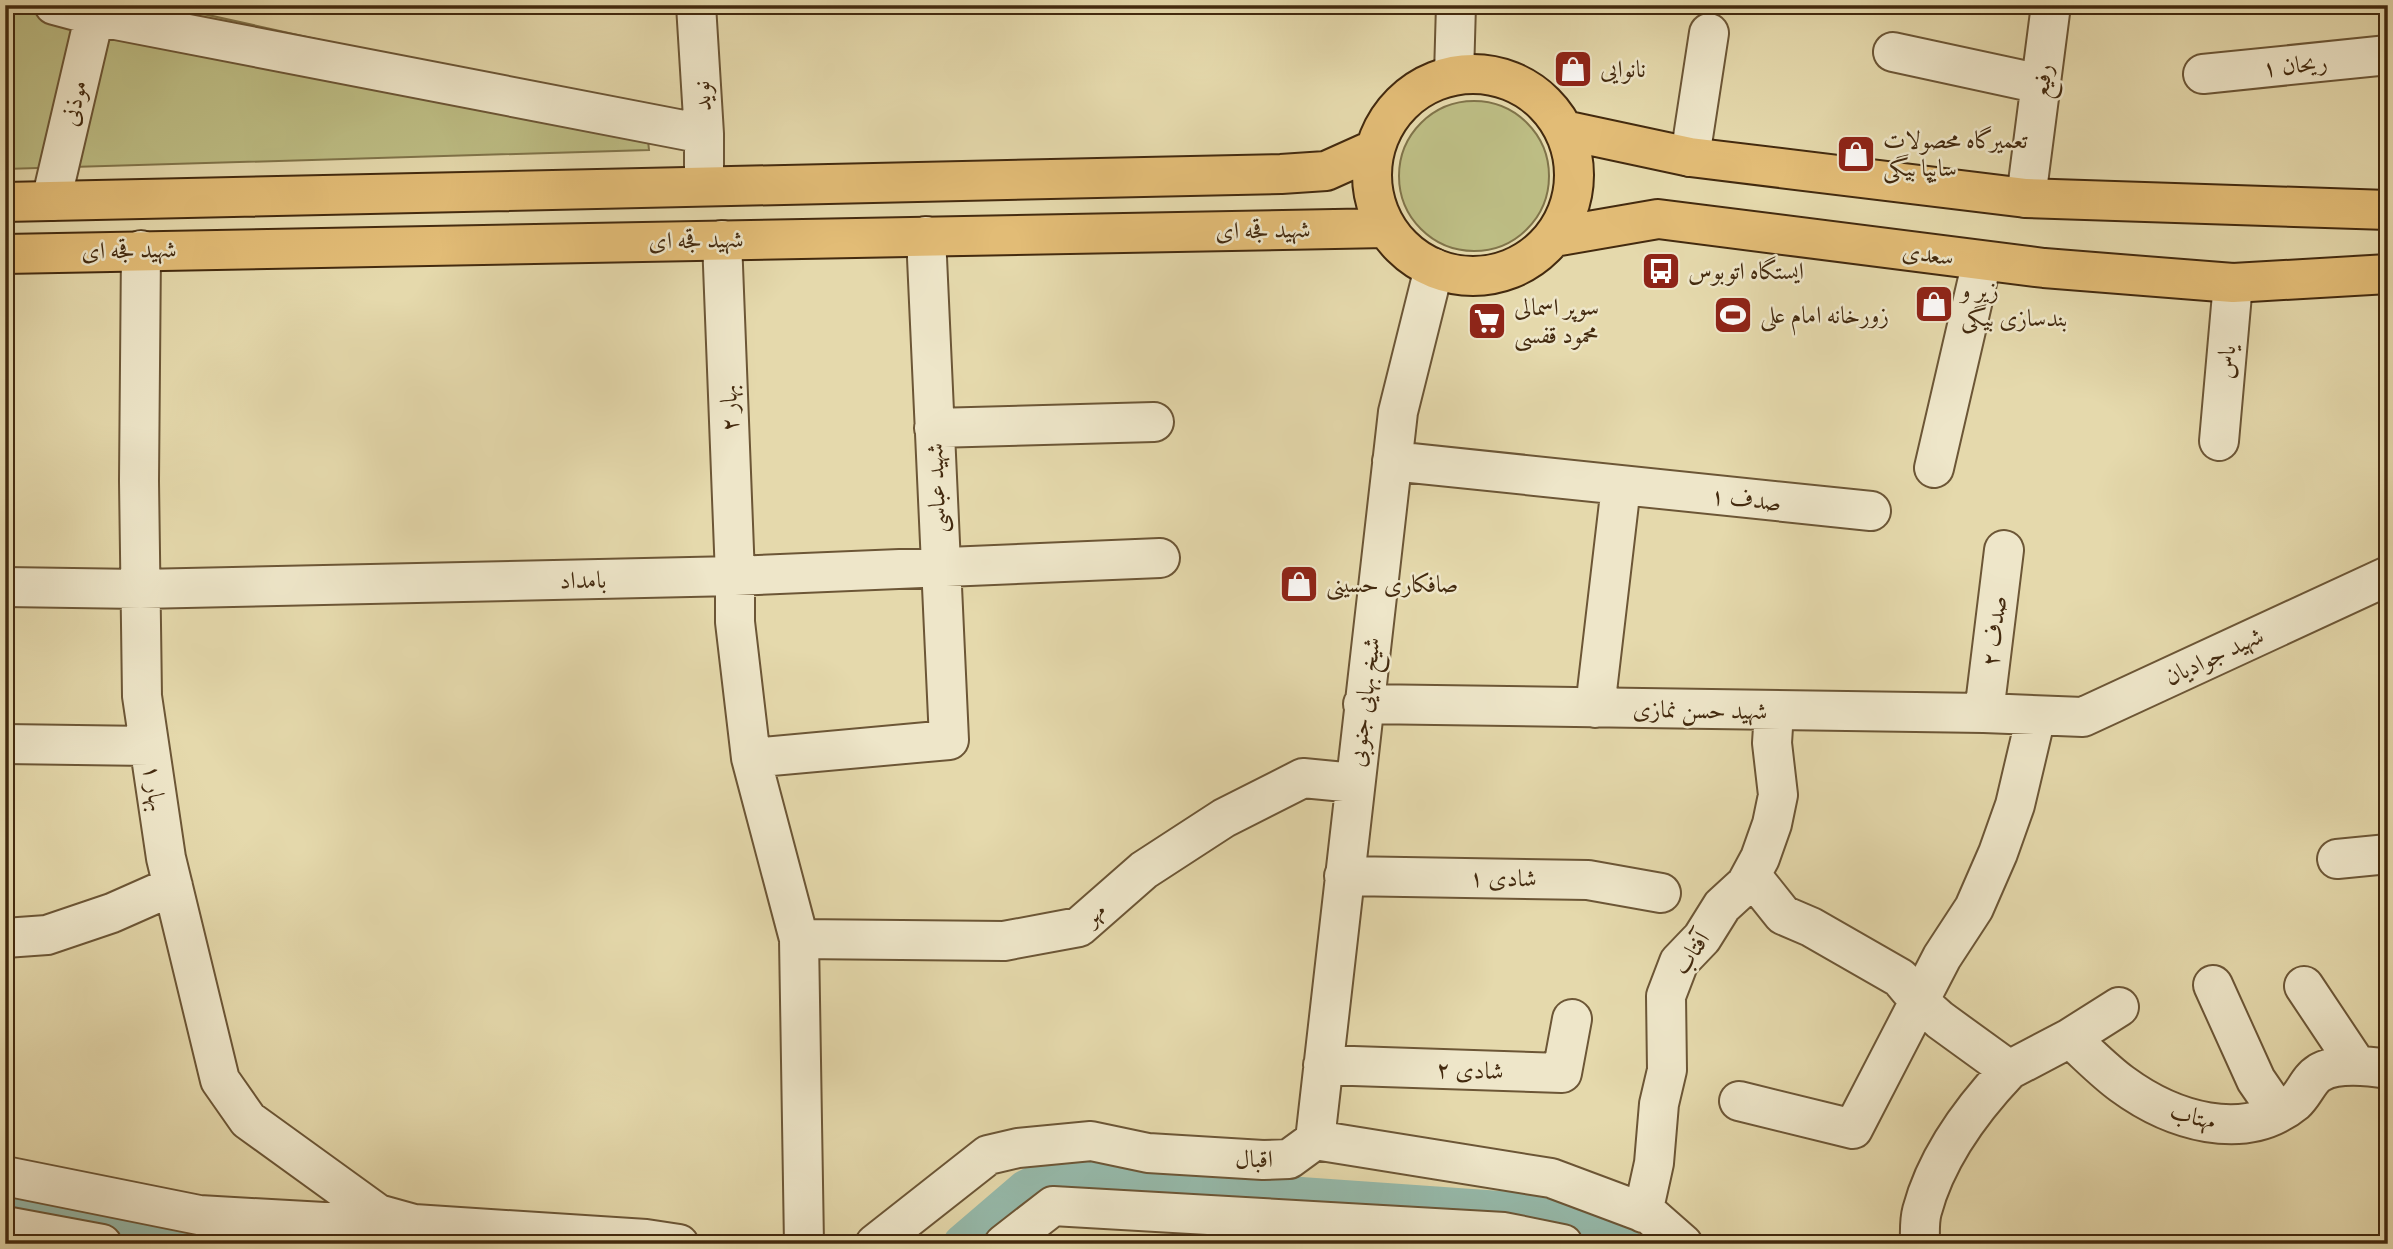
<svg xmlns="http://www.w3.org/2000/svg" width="2393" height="1249" font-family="'IM FELL Great Primer',Amiri,serif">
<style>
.green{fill:#bdbd84;stroke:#80744a;stroke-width:2}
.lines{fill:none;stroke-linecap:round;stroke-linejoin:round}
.canal{stroke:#96baab;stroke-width:40}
.minor-casing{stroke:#6c5636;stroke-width:42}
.major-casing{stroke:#432a0f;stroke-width:42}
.minor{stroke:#eee6c9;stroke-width:38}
.major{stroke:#e2bc76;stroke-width:38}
.labels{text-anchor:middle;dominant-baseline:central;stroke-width:5;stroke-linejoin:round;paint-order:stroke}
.street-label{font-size:24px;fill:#432a0f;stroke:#eee6c9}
.poi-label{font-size:24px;fill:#432a0f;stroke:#eee6c9;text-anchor:start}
</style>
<rect width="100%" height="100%" fill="#e5d9ac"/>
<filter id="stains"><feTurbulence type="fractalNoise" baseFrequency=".00286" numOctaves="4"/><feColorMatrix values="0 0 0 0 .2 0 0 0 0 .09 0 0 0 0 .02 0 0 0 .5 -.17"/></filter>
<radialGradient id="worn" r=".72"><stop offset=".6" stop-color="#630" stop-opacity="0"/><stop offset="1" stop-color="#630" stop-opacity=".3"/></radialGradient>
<path class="green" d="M5,5H163L645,112L649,150L5,169Z
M1399 176a75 75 0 1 1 150 0a75 75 0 1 1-150 0Z"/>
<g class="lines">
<path class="canal" d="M5,1194L98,1217L261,1244
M963,1244L1026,1190L1060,1173L1093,1171L1259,1194L1543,1214L1597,1229L1622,1244"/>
<g class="minor-casing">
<path id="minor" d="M54,5L95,16L704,134
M696,5L704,134V186
M1893,52L2041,84
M2203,74L2388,55
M1454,75L1456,5
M1690,157L1709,33
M2026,198L2051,5
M51,201L97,5
M722,240L735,576V622L751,758L799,939L804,1244
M141,250L139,481L142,696L166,858L220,1080L248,1120L378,1214L386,1244
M934,428L1154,422
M2219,441L2233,283
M1392,461L1871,511
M1934,468L1982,261
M5,587L140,589L735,576L1160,558
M1363,704L1984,713L2083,717L2388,576
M1595,708L1621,486
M1984,713L2004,550
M5,744L149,746
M751,758L949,740L926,236
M2337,859L2388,854
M1751,875L1783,915L1811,927L1900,978L1920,1002L1940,1020L2009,1070L2070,1038C2087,1053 2104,1071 2122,1084C2171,1120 2244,1144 2295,1102C2304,1094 2309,1079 2319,1073C2336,1062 2370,1066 2388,1069
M1344,876L1588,880L1661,893
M5,938L47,935L112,913L173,886
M799,939L1004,941L1079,927L1144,870L1224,818L1303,778L1355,783
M2213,985L2256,1080L2278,1112
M2304,986L2356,1064
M2070,1038L2119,1007
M1323,1065L1562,1073L1572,1019
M1739,1101L1853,1129L1942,957L1974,908L1998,853L2015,805L2036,716
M1315,1140L1398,412L1434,268
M5,1176L199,1215L324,1222L378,1214L414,1224L646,1239L679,1244
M1643,1213L1654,1163L1659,1104L1667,1070L1666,996L1679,962L1702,938L1722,906L1746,884L1760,858L1772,824L1778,795L1772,743L1774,711
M5,1226L102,1244
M875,1244L988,1155L1018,1148L1091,1141L1148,1153L1263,1160L1289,1159L1315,1140L1551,1178L1650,1215L1683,1244
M1004,1244L1053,1206L1504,1232L1563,1244
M1920,1244C1920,1233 1919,1222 1922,1211C1936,1158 1972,1109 2009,1070"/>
</g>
<g class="major-casing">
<path id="major" d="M1372 175a101 101 0 1 1 202 0a101 101 0 1 1-202 0Z
M1564,130L1690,157L2026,198L2388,210
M5,202L1281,174L1326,171L1375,149
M1554,237L1658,219L2044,268L2233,283L2388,274
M5,254L1386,228"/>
</g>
<use href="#minor" class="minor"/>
<use href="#major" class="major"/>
</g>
<defs>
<g id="shop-square" transform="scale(2.0125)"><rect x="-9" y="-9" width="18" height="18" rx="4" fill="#8f2418" stroke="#eee6c9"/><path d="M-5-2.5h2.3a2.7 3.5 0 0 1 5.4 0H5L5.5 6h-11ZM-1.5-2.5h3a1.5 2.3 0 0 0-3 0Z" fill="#fff"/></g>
<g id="bus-square" transform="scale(2.0125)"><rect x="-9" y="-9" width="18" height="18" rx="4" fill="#8f2418" stroke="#eee6c9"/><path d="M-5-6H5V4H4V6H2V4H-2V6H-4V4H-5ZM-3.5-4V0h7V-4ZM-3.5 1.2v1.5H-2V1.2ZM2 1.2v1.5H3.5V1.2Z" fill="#fff"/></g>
<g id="stadium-square" transform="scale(2.0125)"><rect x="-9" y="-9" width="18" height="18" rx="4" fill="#8f2418" stroke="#eee6c9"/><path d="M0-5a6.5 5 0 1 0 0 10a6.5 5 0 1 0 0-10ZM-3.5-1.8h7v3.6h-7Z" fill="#fff"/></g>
<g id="supermarket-square" transform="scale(2.0125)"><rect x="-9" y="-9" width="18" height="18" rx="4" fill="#8f2418" stroke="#eee6c9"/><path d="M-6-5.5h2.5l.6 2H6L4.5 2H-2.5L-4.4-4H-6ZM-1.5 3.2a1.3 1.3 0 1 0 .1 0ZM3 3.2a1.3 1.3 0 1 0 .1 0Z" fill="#fff"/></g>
</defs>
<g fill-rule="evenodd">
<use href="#shop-square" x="1573" y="69"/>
<use href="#shop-square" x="1856" y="154"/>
<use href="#bus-square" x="1661" y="271"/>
<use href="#shop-square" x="1934" y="304"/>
<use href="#stadium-square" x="1733" y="315"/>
<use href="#supermarket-square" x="1487" y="321"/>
<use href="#shop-square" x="1299" y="584"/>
</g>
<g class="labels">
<g class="street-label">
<text transform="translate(2295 65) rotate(-6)">ریحان ۱</text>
<text transform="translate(2042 81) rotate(-83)">رفیع</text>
<text transform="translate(702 96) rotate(-94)">نوید</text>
<text transform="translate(74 103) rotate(-77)">موذنی</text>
<text transform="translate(1263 230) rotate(-1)">شهید قجه ای</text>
<text transform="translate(696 240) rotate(-1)">شهید قجه ای</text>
<text transform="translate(129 250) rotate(-1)">شهید قجه ای</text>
<text transform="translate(1928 254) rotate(7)">سعدی</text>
<text transform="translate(2226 362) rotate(-85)">یاس</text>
<text transform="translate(729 408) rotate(-92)">بهار ۲</text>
<text transform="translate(936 488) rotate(-92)">شهید عباسی</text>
<text transform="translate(1746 499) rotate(6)">صدف ۱</text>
<text transform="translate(583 580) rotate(-1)">بامداد</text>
<text transform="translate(1994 631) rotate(-83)">صدف ۲</text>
<text transform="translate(2214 656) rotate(-25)">شهید جوادیان</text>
<text transform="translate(1364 702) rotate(-83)">شیخ بهایی جنوبی</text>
<text transform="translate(1700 710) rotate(1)">شهید حسن نمازی</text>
<text transform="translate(155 788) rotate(82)">بهار ۱</text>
<text transform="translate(1503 878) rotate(1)">شادی ۱</text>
<text transform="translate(1094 913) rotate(-40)">مهر</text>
<text transform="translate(1691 953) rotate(-56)">آفتاب</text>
<text transform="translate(1470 1070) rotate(2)">شادی ۲</text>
<text transform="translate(2193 1116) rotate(15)">مهتاب</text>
<text x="1254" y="1159">اقبال</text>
</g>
<g class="poi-label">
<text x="1600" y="69">نانوایی</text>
<text x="1883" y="140">تعمیرگاه محصولات<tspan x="1883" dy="28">سایپا بیگی</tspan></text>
<text x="1688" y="271">ایستگاه اتوبوس</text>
<text x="1961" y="290">زیر و<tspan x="1961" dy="28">بندسازی بیگی</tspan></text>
<text x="1514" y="307">سوپر اسمالی<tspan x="1514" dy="28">محمود قفسی</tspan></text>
<text x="1760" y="315">زورخانه امام علی</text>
<text x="1326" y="584">صافکاری حسینی</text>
</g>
</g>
<rect width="2393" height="1249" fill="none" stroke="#e5d9ac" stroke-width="28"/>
<rect x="7" y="7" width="2379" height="1235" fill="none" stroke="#432a0f" stroke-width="3.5"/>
<rect x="14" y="14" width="2365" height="1221" fill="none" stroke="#432a0f" stroke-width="2"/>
<rect width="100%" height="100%" filter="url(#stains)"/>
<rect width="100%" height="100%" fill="url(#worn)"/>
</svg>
